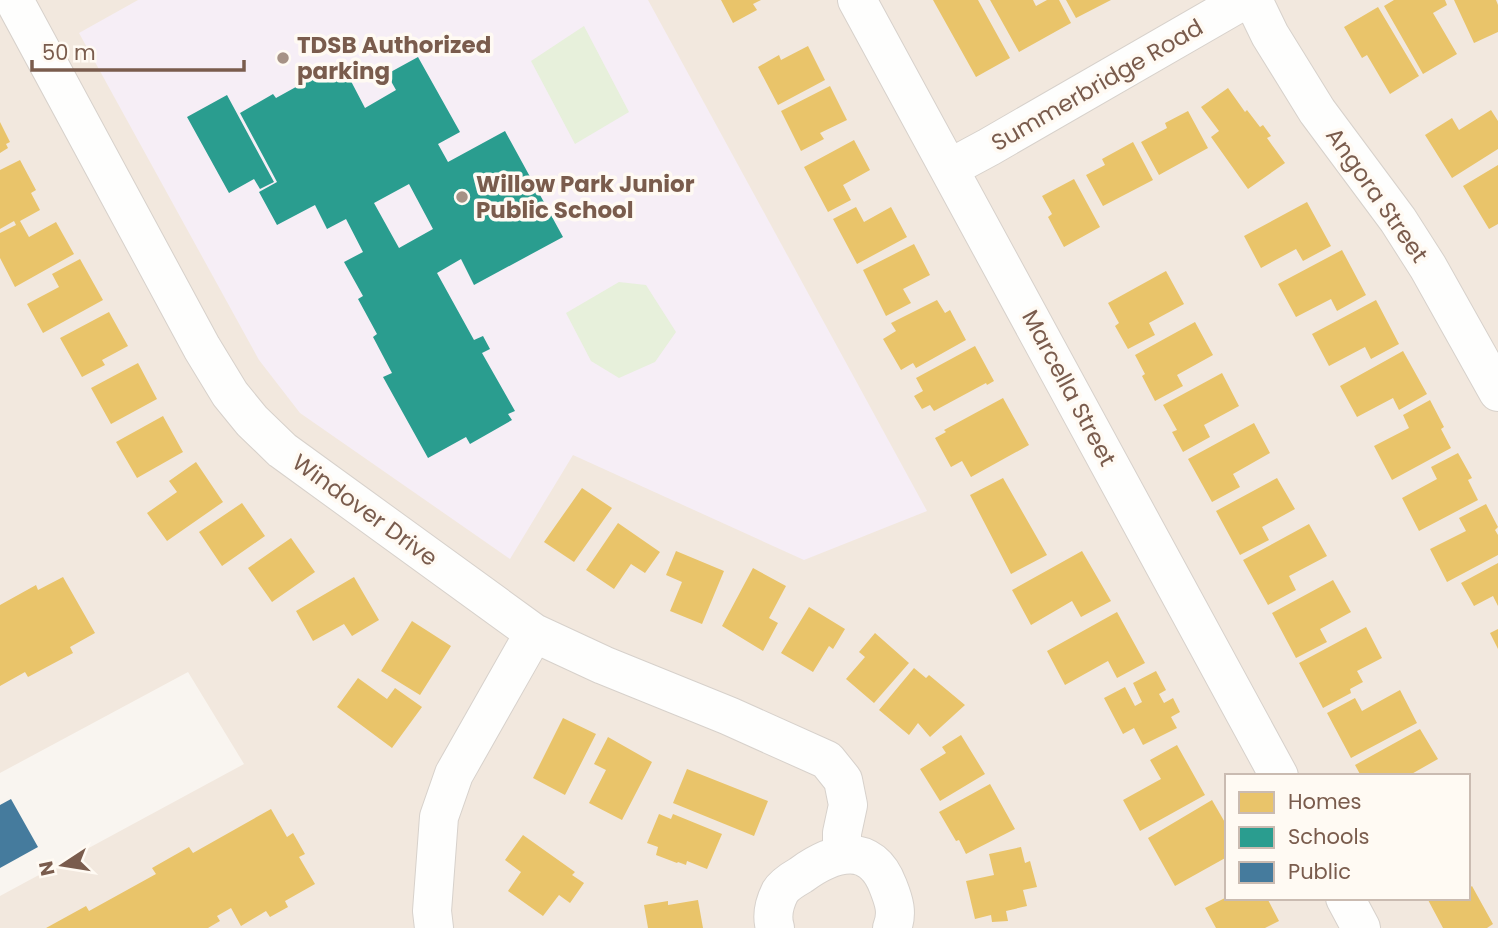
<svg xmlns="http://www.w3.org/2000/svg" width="1498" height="928" font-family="Poppins,sans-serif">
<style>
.residential{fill:#f2e8de;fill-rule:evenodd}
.education{fill:#f6eef6}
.green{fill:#e7f0db}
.homes{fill:#e9c46a}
.schools{fill:#2a9d8f;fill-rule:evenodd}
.public{fill:#457b9d}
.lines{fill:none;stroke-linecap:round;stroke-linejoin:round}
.minor-casing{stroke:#d7d1cb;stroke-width:40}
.minor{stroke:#fefefd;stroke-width:38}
.poi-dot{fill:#a69286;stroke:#fffaf3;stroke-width:2.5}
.labels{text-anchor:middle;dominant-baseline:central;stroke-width:7;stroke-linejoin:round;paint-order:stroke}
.poi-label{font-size:23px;font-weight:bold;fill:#7a5c4d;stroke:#fffaf3;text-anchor:start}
.street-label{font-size:23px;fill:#7a5c4d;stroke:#fffaf3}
</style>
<rect width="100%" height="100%" fill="#f9f5f0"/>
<path class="residential" d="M0,0H1498V928H0V896L244,764L188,672L0,773ZM1227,776H1468V898H1227Z"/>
<path class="education" d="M138,0H648L927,511L804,560L573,455L510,559L300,413L259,360L79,33Z"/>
<path class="green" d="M584,26L629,112L575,144L531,61Z
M619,282L646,285L676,332L655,362L619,378L591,361L566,313Z"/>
<path class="homes" d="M721,0H761L753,4L757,10L733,23Z
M933,0H978L1010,58L976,77Z
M990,0H1033L1036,6L1047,0H1059L1071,23L1019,52Z
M1066,0H1111L1076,18Z
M1394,0H1445L1447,5L1433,13L1457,54L1423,74L1384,6Z
M1454,0H1496L1498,5V32L1474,43Z
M1378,7L1419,76L1390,94L1367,55L1362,58L1344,27Z
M808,46L825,80L778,105L758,67L779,55L781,60Z
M830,86L847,120L820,133L824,139L801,151L781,111Z
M1228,88L1245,112L1247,110L1260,127L1263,125L1271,136L1267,138L1285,163L1248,189L1211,137L1219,131L1201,107Z
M1491,110L1498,121V149L1452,178L1425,135L1452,118L1459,130Z
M1188,111L1208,148L1159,175L1141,142L1167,128L1165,123Z
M0,122L10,142L6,144L8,148L0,153Z
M854,140L870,170L843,185L851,200L828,212L804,167Z
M1133,142L1153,180L1103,206L1086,175L1105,165L1102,159Z
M20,160L36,190L31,193L40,210L20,221L29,237L56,222L74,254L15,287L0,258V233L16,225L14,221L0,229V170Z
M1498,165V224L1489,229L1463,186Z
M1074,179L1100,227L1064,247L1048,217L1052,214L1042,196Z
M1307,202L1331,246L1303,261L1296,249L1261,268L1244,236Z
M856,207L864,222L891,207L907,237L857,264L833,219Z
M914,244L930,275L903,289L911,303L886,316L863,270Z
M1342,250L1366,295L1337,311L1331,299L1296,317L1278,284Z
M80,259L103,300L43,333L27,304L59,287L52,274Z
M1166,271L1184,304L1149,323L1155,335L1128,349L1115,326L1119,323L1108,303Z
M937,300L945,313L950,310L966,340L916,368L913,363L901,370L883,339L896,331L891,323Z
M1376,300L1399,344L1371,359L1365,347L1329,366L1312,334Z
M109,312L128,346L102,360L105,365L82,377L60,338Z
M1195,322L1213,355L1177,375L1183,386L1155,401L1142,376L1145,374L1135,355Z
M975,346L994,381L987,385L986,383L934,411L930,405L922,409L914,396L923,391L916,378Z
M1403,351L1427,394L1399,410L1393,398L1357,417L1340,386Z
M138,363L157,399L111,424L91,388Z
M1222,373L1239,406L1204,425L1210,437L1183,452L1172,432L1177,430L1163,405Z
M1003,398L1029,445L971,477L962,461L951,467L935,438L946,432L944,430Z
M1430,400L1444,427L1441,429L1451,448L1392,480L1374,446L1409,428L1403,415Z
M163,416L183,452L137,478L116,442Z
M1254,423L1270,453L1233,474L1240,487L1212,502L1188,459Z
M1458,453L1472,478L1468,480L1478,500L1419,531L1402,498L1437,479L1431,467Z
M196,462L223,502L167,541L147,513L177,492L169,481Z
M1003,478L1047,555L1011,574L970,495Z
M1277,478L1295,509L1262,527L1269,540L1240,555L1216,511Z
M582,488L612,508L574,562L544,542Z
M242,503L265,536L222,566L199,532Z
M1486,504L1498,527L1495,530L1498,535V555L1447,582L1430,549L1466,531L1459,518Z
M618,523L660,552L645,573L631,564L614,589L586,570Z
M1309,524L1327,556L1289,576L1296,590L1268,605L1243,560Z
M291,538L315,572L272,602L248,568Z
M676,551L724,571L702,624L670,611L682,582L666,575Z
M1082,551L1111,601L1081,617L1072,601L1031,625L1012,590Z
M1498,563V606L1493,596L1474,606L1461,583Z
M753,568L786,586L769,618L778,623L763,651L722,626Z
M63,577L95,633L70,647L73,653L28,677L25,672L0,686V605L36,585L38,590Z
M354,577L379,620L352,636L344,624L313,641L296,611Z
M1333,580L1351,612L1320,629L1327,642L1296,658L1272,613Z
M809,607L845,629L833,649L829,646L813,672L781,653Z
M1117,612L1145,663L1117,678L1108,661L1065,685L1047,651Z
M412,621L451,646L420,695L381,671Z
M1366,627L1382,658L1357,671L1363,682L1350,689L1351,693L1323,708L1299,663Z
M1498,629V649L1490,633Z
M875,633L909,663L874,703L846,679L865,657L859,652Z
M914,668L926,678L929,675L965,705L930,737L918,723L909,735L879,710Z
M1156,671L1166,690L1159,694L1164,703L1173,698L1180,712L1171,717L1177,728L1143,745L1134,728L1123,734L1104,698L1125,687L1135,706L1142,702L1133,683Z
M358,678L387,699L395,688L422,707L392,748L337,707Z
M1400,690L1417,723L1351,758L1327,713L1355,698L1362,711Z
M563,718L596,734L565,795L533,778Z
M1420,729L1438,759L1408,776H1361L1355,765Z
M961,735L985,774L940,801L920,769L946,753L942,747Z
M608,737L652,762L622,820L589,803L606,770L594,764Z
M1177,745L1205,795L1140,831L1123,800L1161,779L1150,760Z
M687,769L768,801L754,836L673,803Z
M990,784L1015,829L966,854L959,840L956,841L939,812Z
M1212,800L1227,826V857L1175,886L1148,838Z
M271,809L287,837L293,833L305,854L299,857L315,884L285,901L288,907L270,917L266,911L241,926L231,908L217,916L220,921L208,928H46L86,906L89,911L156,874L152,868L189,847L193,853Z
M659,814L671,819L673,814L722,834L707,869L687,861L686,865L678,862L677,863L656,855L658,847L647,843Z
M523,835L575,872L572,875L584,883L570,903L559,895L543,916L508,891L521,872L505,860Z
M1021,847L1025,863L1030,861L1037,887L1023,890L1027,906L1006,911L1008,921L992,922L991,915L975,919L966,881L994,875L989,854Z
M1472,886L1493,924L1487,928H1443L1427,898H1468V889Z
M1227,897L1267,898L1279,921L1265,928H1216L1205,908Z
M698,900L703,928H648L644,905L668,901V905Z"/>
<path class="schools" d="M418,57L460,132L438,144L448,162L505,131L563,237L474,285L461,259L437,273L474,340L483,336L490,349L482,353L515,411L508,414L512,420L470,444L466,437L428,458L383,377L392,373L373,337L377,334L358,299L363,296L344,262L363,252L346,219L327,229L315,205L277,225L259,192L277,182L240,113L273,94L276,98L341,62L365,108L396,90L387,74ZM409,184L433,229L399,248L374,203Z
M227,95L274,182L260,189L254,179L229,193L187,117Z"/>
<path class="public" d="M11,799L38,847L0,868V805Z"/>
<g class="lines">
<g class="minor-casing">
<path id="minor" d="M14,0L202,348L230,394L252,421L282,450L534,633L603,665L729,716L827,760L843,780L848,805L842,833V853
M857,0L1279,776
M1253,0L1270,35L1317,111L1398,220L1428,267L1498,392
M950,168L989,147L1244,0
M1345,898L1361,928
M434,928L432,911L439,817L454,774L534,633
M775,928C771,915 774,904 780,892C784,885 794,879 801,875C834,851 871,841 888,886C894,901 898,913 892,928"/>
</g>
<use href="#minor" class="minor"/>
</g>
<g class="poi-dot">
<circle cx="283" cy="58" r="7"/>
<circle cx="462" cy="197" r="7"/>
</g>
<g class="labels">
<g class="poi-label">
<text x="297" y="45">TDSB Authorized<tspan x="297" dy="26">parking</tspan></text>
<text x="476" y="184">Willow Park Junior<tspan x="476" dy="26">Public School</tspan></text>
</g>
<g class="street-label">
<text transform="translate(1097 85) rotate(-30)">Summerbridge Road</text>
<text transform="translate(1377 195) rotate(55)">Angora Street</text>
<text transform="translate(1069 388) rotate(62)">Marcella Street</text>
<text transform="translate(365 510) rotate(36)">Windover Drive</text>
</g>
</g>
<rect x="1225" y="774" width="245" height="126" fill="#fffaf3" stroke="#cabbb1" stroke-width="2"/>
<rect x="1239" y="792" width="35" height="21" fill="#e9c46a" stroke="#cabbb1" stroke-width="2"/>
<text x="1288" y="809" font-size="21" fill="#7a5c4d">Homes</text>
<rect x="1239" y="827" width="35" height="21" fill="#2a9d8f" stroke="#cabbb1" stroke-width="2"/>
<text x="1288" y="844" font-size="21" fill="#7a5c4d">Schools</text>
<rect x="1239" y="862" width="35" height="21" fill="#457b9d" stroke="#cabbb1" stroke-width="2"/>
<text x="1288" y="879" font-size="21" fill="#7a5c4d">Public</text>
<g transform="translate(63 865) rotate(258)" stroke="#fffaf3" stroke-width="5" paint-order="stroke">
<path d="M0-5L12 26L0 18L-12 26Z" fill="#7a5c4d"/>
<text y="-10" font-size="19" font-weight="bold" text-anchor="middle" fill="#7a5c4d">N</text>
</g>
<path d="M32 60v10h212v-10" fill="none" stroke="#7a5c4d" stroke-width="3.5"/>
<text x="42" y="60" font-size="21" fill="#7a5c4d" stroke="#fffaf3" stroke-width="5" paint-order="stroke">50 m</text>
</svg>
